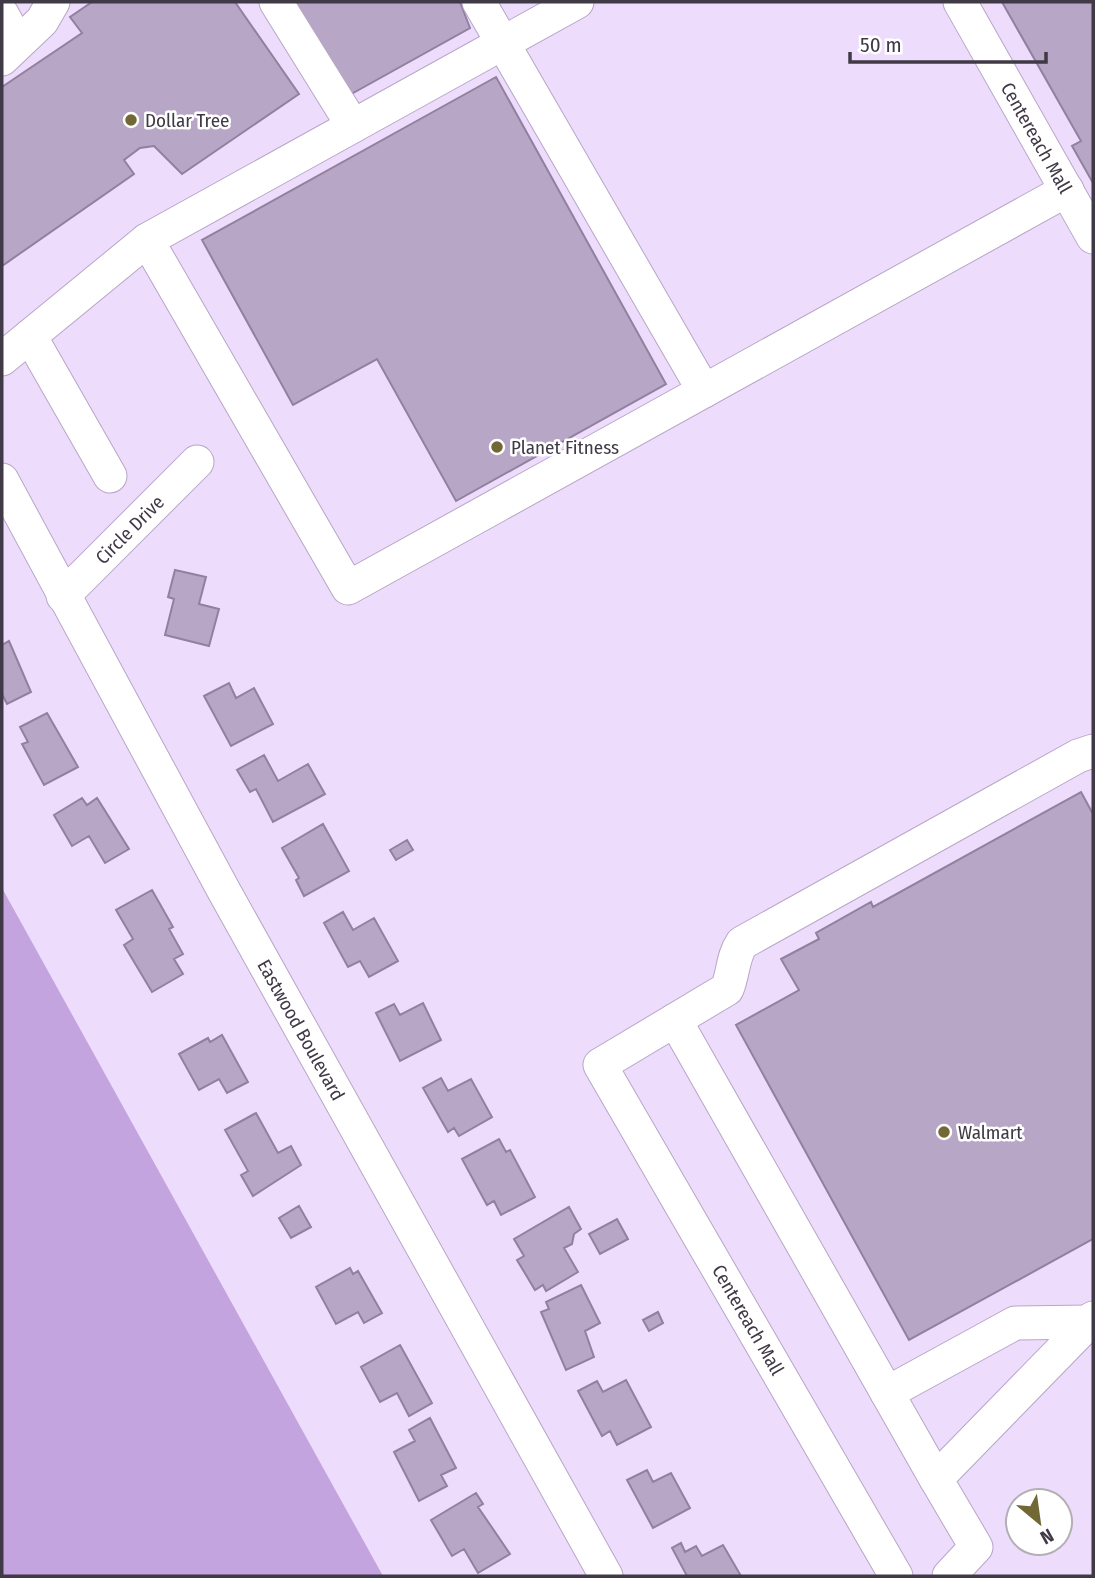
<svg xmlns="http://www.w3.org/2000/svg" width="1095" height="1578" font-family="'Fira Sans Condensed',sans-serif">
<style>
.green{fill:#c3a4de}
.building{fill:#b7a6c6;stroke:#91819f;stroke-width:2}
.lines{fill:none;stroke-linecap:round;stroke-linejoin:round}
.minor-casing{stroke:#b7a6c6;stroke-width:35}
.minor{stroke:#fff;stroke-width:33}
.poi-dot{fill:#726835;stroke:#fff;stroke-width:2.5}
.labels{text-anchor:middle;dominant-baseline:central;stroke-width:5;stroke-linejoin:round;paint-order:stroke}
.poi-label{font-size:19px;fill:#403946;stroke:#fff;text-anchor:start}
.street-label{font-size:19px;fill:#403946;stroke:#fff}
</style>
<rect width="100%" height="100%" fill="#eedcfd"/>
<path class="green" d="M2,888L383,1576H2Z"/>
<path class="building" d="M92,2H235L299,94L182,174L154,146L140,148L124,160L134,174L2,266V87L82,33L70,17Z
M295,2H460L470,28L346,97Z
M1002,2H1093V183L1072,146L1081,141Z
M496,77L666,384L456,501L377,359L293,405L202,240Z
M175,570L206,577L199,604L219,609L209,646L165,635L174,599L168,597Z
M9,641L31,692L7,704L2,694V645Z
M229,683L236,698L254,688L273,724L231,746L204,696Z
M47,713L78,767L44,785L22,744L28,742L20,727Z
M264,755L278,781L308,764L325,794L273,822L256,789L250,792L237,770Z
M1081,792L1093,814V1239L909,1340L736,1025L799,990L781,959L819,939L816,933L871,902L873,907Z
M82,798L87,805L97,798L129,849L105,863L89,836L72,846L54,815Z
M323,824L349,871L304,896L296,880L299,878L282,848Z
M407,840L413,850L396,860L390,850Z
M152,890L173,927L169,929L183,954L174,959L183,974L152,992L124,945L133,939L116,910Z
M343,912L353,930L374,918L398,961L369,977L360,961L348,967L324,923Z
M423,1003L441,1040L400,1061L376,1013L394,1004L400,1015Z
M222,1035L248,1082L227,1093L219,1079L199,1090L179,1054L208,1038L210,1042Z
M441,1078L448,1091L471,1079L492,1117L459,1136L454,1128L448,1132L423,1088Z
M256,1113L278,1153L291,1146L301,1165L253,1196L241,1175L248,1171L225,1130Z
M499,1139L506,1152L510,1150L535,1197L501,1215L494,1201L487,1205L462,1159Z
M299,1206L311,1227L291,1238L279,1218Z
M569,1207L581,1229L574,1234L572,1244L564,1248L578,1272L546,1291L543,1285L535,1290L517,1260L524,1256L514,1239Z
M617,1219L628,1239L600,1254L589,1234Z
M350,1268L353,1274L358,1271L382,1313L364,1323L358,1312L336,1324L316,1287Z
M581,1285L600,1323L585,1331L594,1357L566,1370L541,1312L549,1309L546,1302Z
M658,1312L663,1323L649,1331L643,1320Z
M400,1345L432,1403L409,1416L397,1393L380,1402L361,1367Z
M626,1380L651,1427L617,1445L610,1431L602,1436L578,1391L597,1381L603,1392Z
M430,1418L456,1468L441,1475L447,1486L419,1501L394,1452L415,1441L409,1430Z
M647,1470L653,1482L671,1473L690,1508L653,1528L627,1480Z
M476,1493L483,1504L478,1507L510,1554L478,1573L464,1549L452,1556L431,1520Z
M681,1543L685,1552L696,1546L702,1556L723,1545L741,1576H687L672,1548Z"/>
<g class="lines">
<g class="minor-casing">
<g id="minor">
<path d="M276,2L353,126"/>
<path d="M479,2L704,391"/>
<path id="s1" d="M960,2L1093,237"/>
<path d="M2,14L18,43"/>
<path d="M2,59L42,21L53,2"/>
<path d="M147,240L348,588L1067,190"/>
<path d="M30,336L110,476"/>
<path d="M2,359L147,240L577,2"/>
<path id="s2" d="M2,480L224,891L606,1576"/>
<path id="s3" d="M63,596L197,462"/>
<path d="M675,1020L936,1479"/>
<path d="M887,1393L1015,1323L1089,1322"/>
<path d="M896,1576L600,1065L727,989C734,972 732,958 742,943L1078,756L1093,751"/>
<path d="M949,1576L976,1547L936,1479L1093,1318"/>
</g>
</g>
<use href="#minor" class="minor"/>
</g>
<g class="poi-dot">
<circle cx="131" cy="120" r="7"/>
<circle cx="497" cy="447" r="7"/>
<circle cx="944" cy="1132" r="7"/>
</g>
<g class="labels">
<g class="poi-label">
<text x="145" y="120">Dollar Tree</text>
<text x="511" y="447">Planet Fitness</text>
<text x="958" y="1132">Walmart</text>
</g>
<g class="street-label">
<text stroke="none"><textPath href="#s1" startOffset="156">Centereach Mall</textPath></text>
<text stroke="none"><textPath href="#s3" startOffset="94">Circle Drive</textPath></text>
<text stroke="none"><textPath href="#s2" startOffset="626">Eastwood Boulevard</textPath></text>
<text transform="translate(748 1320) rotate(60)">Centereach Mall</text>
</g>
</g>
<rect width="1095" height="1578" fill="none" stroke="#403946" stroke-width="7"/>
<g transform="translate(1039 1522) rotate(151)"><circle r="33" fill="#ffffff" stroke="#b3b0b5" stroke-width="2"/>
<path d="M0-5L12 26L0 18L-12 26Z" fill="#726835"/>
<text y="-10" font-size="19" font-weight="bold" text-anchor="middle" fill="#403946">N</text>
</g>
<path d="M850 52v10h196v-10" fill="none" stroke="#403946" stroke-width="3.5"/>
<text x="860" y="52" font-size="21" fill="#403946" stroke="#ffffff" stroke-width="5" paint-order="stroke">50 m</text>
</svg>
